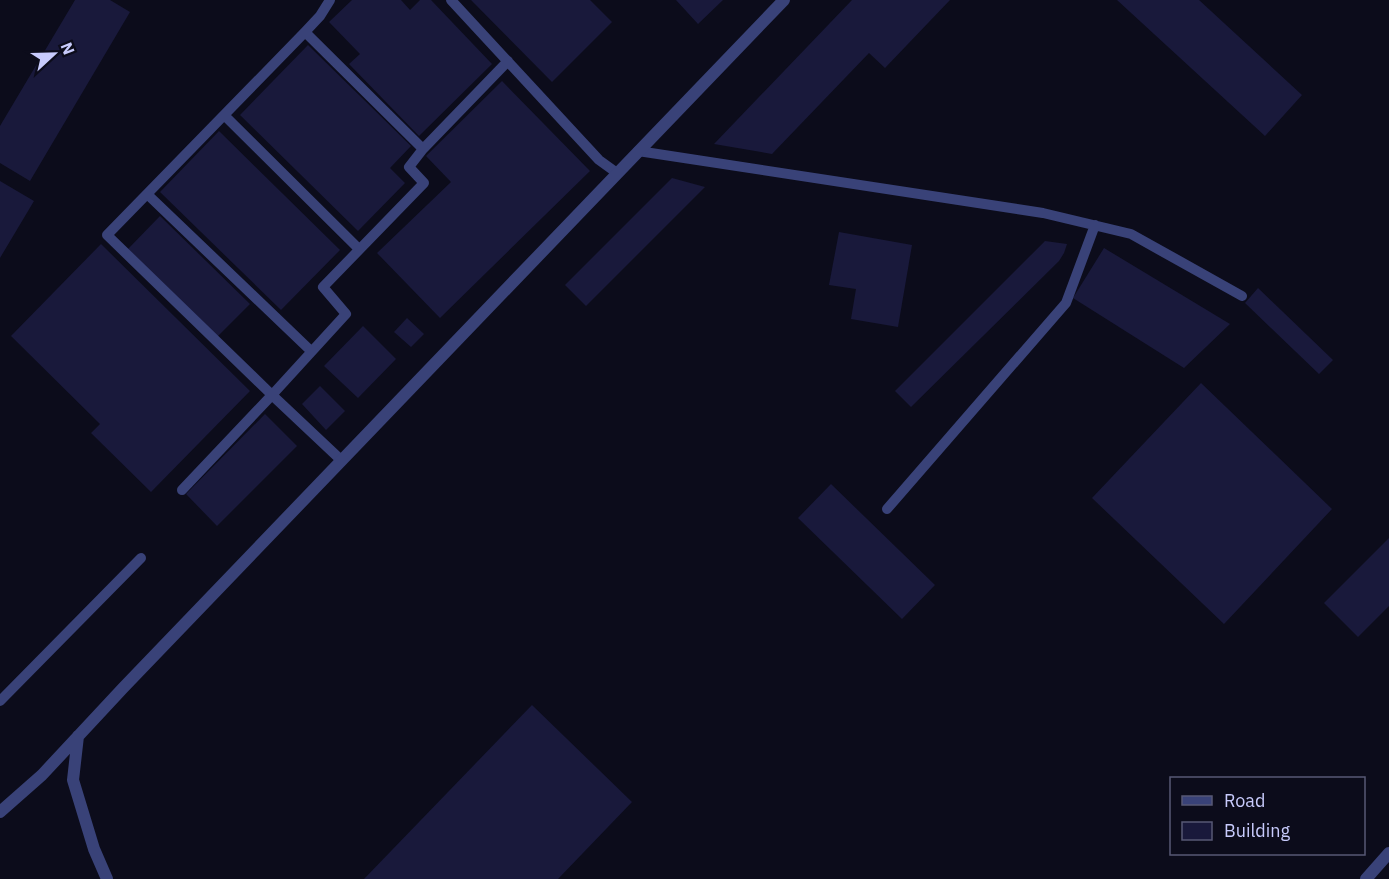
<svg xmlns="http://www.w3.org/2000/svg" width="1389" height="879" font-family="'IBM Plex Sans',sans-serif">
<style>
.building{fill:#19193b}
.lines{fill:none;stroke-linecap:round;stroke-linejoin:round}
.service{stroke:#394278;stroke-width:10}
.minor{stroke:#394278;stroke-width:12}
</style>
<rect width="100%" height="100%" fill="#0c0c1b"/>
<path class="building" d="M75,0H110L130,12L30,181L0,163V126Z
M352,0H401L410,10L420,0H431L492,64L419,136L349,64L360,54L329,22Z
M471,0H590L612,22L552,82Z
M676,0H723L698,24Z
M852,0H950L885,68L869,53L772,154L714,144Z
M1117,0H1199L1302,95L1265,136Z
M308,45L411,146L390,168L405,183L358,231L240,115Z
M502,81L590,171L440,318L377,253L451,182L426,156Z
M219,131L340,250L281,310L160,192Z
M672,178L705,187L586,306L565,285Z
M0,181L34,201L0,258Z
M160,216L250,304L217,337L128,249Z
M839,232L912,245L898,327L851,319L856,289L829,285Z
M1045,241L1067,244L1064,253L1059,261L911,407L895,391Z
M101,244L250,391L151,492L91,433L100,424L11,336Z
M1104,248L1230,324L1184,368L1073,298Z
M1258,288L1333,360L1319,374L1245,303Z
M407,318L424,334L411,347L394,332Z
M363,326L396,359L358,398L324,366Z
M1201,383L1332,509L1224,624L1092,498Z
M320,386L345,411L326,430L302,404Z
M265,414L297,446L217,526L186,494Z
M831,484L935,585L902,619L798,518Z
M1389,538V606L1358,637L1324,603Z
M532,705L632,802L558,879H364Z"/>
<g class="lines">
<path class="service" d="M330,0L320,16L305,32L107,235L272,395L346,314L323,287L424,183L409,167L423,149L508,61
M451,0L599,160L617,173
M305,32L423,149
M224,115L359,249
M638,151L1043,213L1131,234L1242,296
M147,194L311,351
M182,490L272,395L341,460
M887,509L1066,303L1095,225
M0,701L141,558"/>
<path class="minor" d="M78,736L73,780L94,849L107,879
M0,812L42,775L123,688L784,0
M1366,879L1389,853"/>
</g>
<rect x="1170" y="777" width="195" height="78" fill="#0c0c1b" stroke="#575875" stroke-width="1.5"/>
<rect x="1182" y="796" width="30" height="9" fill="#394278" stroke="#575875" stroke-width="1.5"/>
<text x="1224" y="807" font-size="18" fill="#c8cbfc">Road</text>
<rect x="1182" y="822" width="30" height="18" fill="#19193b" stroke="#575875" stroke-width="1.5"/>
<text x="1224" y="837" font-size="18" fill="#c8cbfc">Building</text>
<g transform="translate(54 54) rotate(68)" stroke="#0c0c1b" stroke-width="4.5" paint-order="stroke">
<path d="M0-4.5L10 22L0 15L-10 22Z" fill="#c8cbfc"/>
<text y="-9" font-size="16" font-weight="bold" text-anchor="middle" fill="#c8cbfc">N</text>
</g>
</svg>
